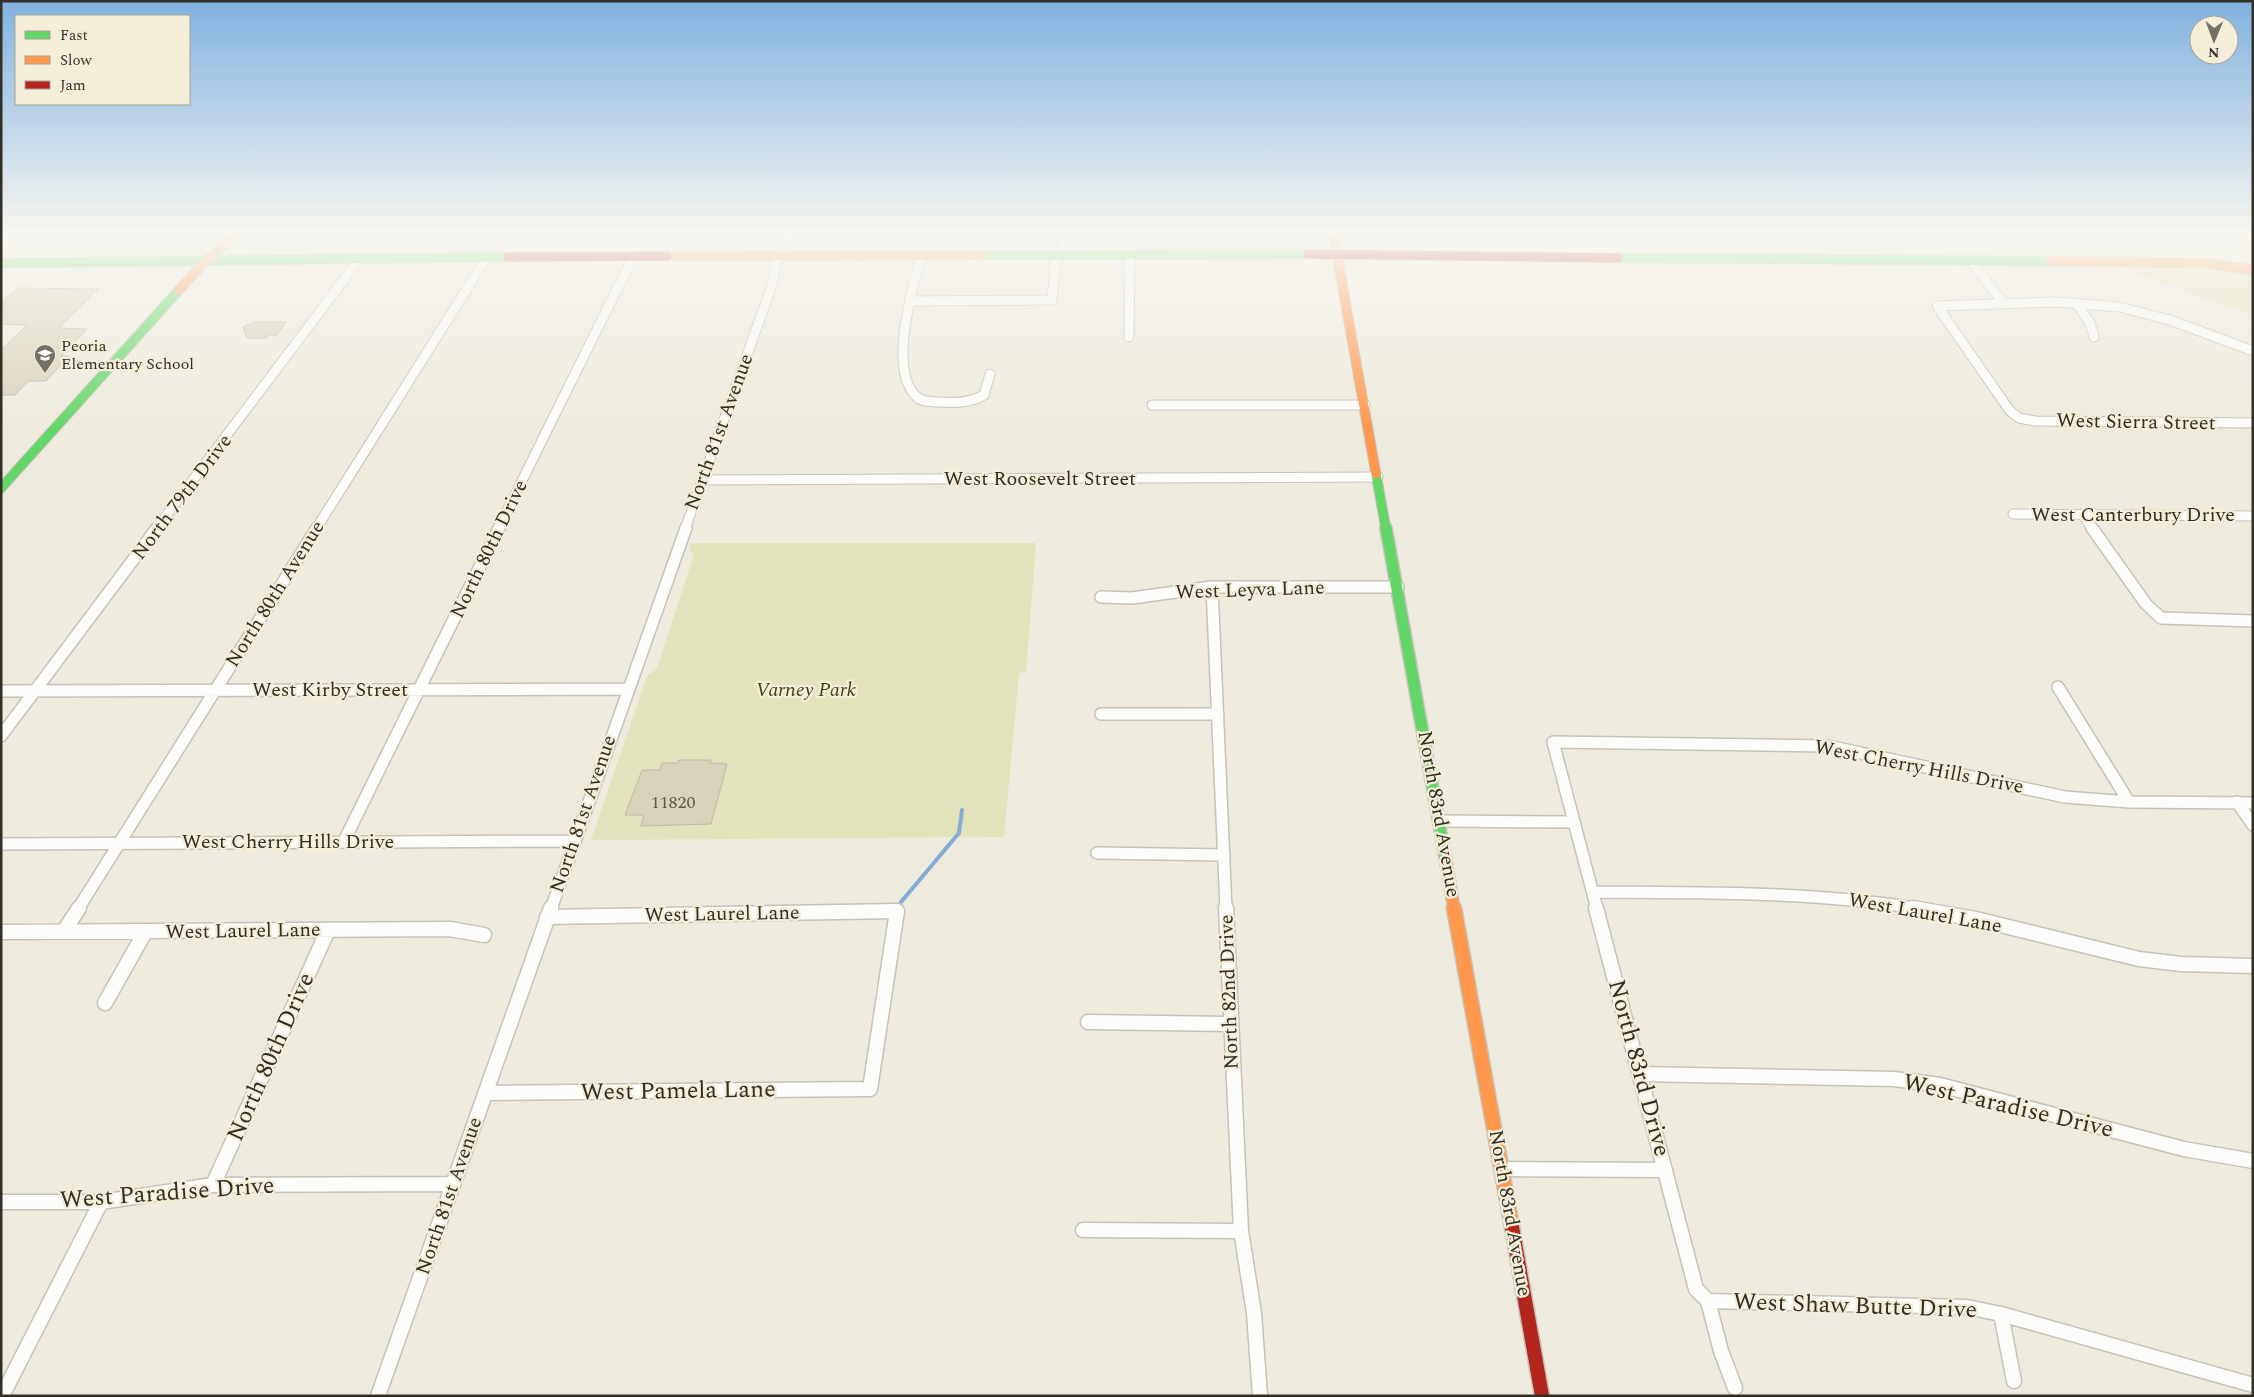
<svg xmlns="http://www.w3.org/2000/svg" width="2254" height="1397" font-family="Spectral,serif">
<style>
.green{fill:#e2e3ba}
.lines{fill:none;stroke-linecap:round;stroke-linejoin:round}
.stream{stroke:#84acd5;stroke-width:4}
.building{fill:#dad3bc;stroke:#bcb8af}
.street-far2-casing{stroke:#c5c2b8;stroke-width:11}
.street-far1-casing{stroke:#c5c2b8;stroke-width:14}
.street-casing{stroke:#c5c2b8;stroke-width:17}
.fast-far1-casing{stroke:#c5c2b8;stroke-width:11}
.fast-casing{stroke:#c5c2b8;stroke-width:14}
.slow-far2-casing{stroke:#c5c2b8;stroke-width:11}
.slow-far1-casing{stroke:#c5c2b8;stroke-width:14}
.slow-casing{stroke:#c5c2b8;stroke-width:17}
.jam-far1-casing{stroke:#c5c2b8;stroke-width:11}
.jam-casing{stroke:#c5c2b8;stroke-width:17}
.street-far2{stroke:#fcfcfa;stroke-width:9}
.street-far1{stroke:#fcfcfa;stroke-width:11}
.street{stroke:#fcfcfa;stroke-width:14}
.fast-far1{stroke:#63d668;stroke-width:9}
.fast{stroke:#63d668;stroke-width:11}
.slow-far2{stroke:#ff974d;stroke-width:9}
.slow-far1{stroke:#ff974d;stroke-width:11}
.slow{stroke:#ff974d;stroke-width:14}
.jam-far1{stroke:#b3261e;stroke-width:9}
.jam{stroke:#b3261e;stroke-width:14}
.rail-casing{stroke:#d2d1ce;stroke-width:4.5}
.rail{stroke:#f4edd7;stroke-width:3;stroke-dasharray:9;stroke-linecap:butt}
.labels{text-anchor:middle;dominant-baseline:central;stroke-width:4.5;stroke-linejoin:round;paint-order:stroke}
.far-poi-label{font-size:16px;fill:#312f26;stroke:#f4edd7;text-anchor:start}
.number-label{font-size:18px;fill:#5b584c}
.street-label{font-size:20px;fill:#312f26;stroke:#f4edd7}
.park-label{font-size:20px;font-style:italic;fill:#3e4019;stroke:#f4edd7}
.near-street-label{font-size:24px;fill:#312f26;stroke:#f4edd7}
</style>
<rect width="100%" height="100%" fill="#eeeadd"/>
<path class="green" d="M2123,265L2189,266L2253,275V316L2128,270Z
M691,543H1036L1026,672L1019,673L1004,837L591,840L647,676L657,669L694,554L689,549Z"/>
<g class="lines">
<path class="stream" d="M901,902L959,833L962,810"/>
</g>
<path class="building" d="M17,288L98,289L59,328L87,329L61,356H69L46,381H28L15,395H1V350L27,325L1,324V303Z
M255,322H286L277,335H269L266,338H247L243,327Z
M679,760H711L710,763L727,764L711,824L641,826L644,815H625L642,770H660L662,763H678Z"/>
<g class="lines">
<g class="street-far2-casing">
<path id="street-far2" d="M921,255C913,289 887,370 917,397C922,402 932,402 939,402C954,403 970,403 984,395L990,374
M1062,255L1064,233
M1970,260L2004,304
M911,301L1052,300L1056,255
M2077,304L2090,323L2094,337
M1129,337L1130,255
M2253,351L2170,320L2119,307L2056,302L1937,306L2010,411L2019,418L2035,421L2253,423
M1152,405H1365
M702,480L1378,477
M2013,514L2253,516
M2082,514L2093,529
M156,529L361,257
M316,529L487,257
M498,529L633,257
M685,529L772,285L776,265L790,233"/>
</g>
<g class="street-far1-casing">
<path id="street-far1" d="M2092,528L2146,604L2161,618L2253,621
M1212,587L1226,909
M1101,597L1132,598L1212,587H1398
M2058,687L2129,802
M1,691L628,689
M1101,714H1218
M1,736L157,528
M2237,802L2253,825
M1440,821L1574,822
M344,841L499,528
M1,844L574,841
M1097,853L1224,855
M1593,892C1702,893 1813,891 1921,909
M78,909L317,528
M551,909L686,528
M1597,909L1553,742L1828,746L2065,797L2129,802L2253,803"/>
</g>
<g class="street-casing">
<path id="street" d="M1226,908L1241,1231L1254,1313L1260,1396
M1596,908L1696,1289L1708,1301L1721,1351L1735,1388
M1913,908L1976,919L2139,959L2181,964L2253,966
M64,931L79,908
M1,932L450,929L484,935
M105,1003L145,932
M1088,1022L1230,1024
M1640,1074L1894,1079L1940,1085L2184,1149L2253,1161
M485,1093L870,1089L897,911L547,917
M1502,1169L1665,1170
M213,1185L328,930
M1,1202H101L213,1185L453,1184
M1083,1230L1241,1231
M1708,1301L1967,1307L2001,1314L2253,1385
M2001,1314L2014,1381
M2,1396L101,1202
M378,1396L551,908"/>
</g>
<g class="fast-far1-casing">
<path id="fast-far1" d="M983,255L1308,254
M1618,258L2050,261
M1,263L508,257
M1376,474L1386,529
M1,488L179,290"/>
</g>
<g class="fast-casing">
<path id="fast" d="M1386,528L1449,879"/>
</g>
<g class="slow-far2-casing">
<path id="slow-far2" d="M1333,233L1376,474
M667,256L983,255
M2050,261L2204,263L2253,270
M179,290L207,260L237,233"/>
</g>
<g class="slow-far1-casing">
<path id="slow-far1" d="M1449,879L1454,909"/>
</g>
<g class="slow-casing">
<path id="slow" d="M1454,908L1512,1227"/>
</g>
<g class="jam-far1-casing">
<path id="jam-far1" d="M1308,254L1618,258
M508,257L667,256"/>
</g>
<g class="jam-casing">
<path id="jam" d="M1512,1227L1542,1396"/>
</g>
<use href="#street-far2" class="street-far2"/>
<use href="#street-far1" class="street-far1"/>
<use href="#street" class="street"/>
<use href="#fast-far1" class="fast-far1"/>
<use href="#fast" class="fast"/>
<use href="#slow-far2" class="slow-far2"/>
<use href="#slow-far1" class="slow-far1"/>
<use href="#slow" class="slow"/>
<use href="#jam-far1" class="jam-far1"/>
<use href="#jam" class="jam"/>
<g class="rail-casing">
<path id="rail" d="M2214,233L2253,247"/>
</g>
<use href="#rail" class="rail"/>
</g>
<linearGradient id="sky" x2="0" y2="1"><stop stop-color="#80b1e0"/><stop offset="0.54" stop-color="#f7f6f0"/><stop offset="1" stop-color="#f7f6f0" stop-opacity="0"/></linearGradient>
<rect width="2254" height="429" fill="url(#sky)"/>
<defs>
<g id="school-pin" transform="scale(1.125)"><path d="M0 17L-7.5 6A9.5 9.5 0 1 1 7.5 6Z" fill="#737066" stroke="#f4edd7"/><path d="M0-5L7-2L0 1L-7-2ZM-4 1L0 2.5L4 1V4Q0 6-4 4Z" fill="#fff"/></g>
</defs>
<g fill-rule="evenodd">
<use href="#school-pin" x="45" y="355"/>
</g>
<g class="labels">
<g class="far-poi-label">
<text x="61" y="346">Peoria<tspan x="61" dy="18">Elementary School</tspan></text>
</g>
<g class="number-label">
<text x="673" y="802">11820</text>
</g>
<g class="street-label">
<text transform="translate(2136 422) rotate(1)">West Sierra Street</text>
<text transform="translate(719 432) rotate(-70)">North 81st Avenue</text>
<text x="1040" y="479">West Roosevelt Street</text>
<text transform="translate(182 497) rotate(-53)">North 79th Drive</text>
<text x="2133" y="515">West Canterbury Drive</text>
<text transform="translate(489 549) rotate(-64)">North 80th Drive</text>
<text transform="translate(1250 590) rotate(-2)">West Leyva Lane</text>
<text transform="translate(275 594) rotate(-58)">North 80th Avenue</text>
<text x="330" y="690">West Kirby Street</text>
<text transform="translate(1919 767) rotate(11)">West Cherry Hills Drive</text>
<text transform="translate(583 814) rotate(-71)">North 81st Avenue</text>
<text transform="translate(1439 814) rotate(80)">North 83rd Avenue</text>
<text x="288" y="842">West Cherry Hills Drive</text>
<text transform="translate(1925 913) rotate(10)">West Laurel Lane</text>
<text transform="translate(722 914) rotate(-1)">West Laurel Lane</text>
<text transform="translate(243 931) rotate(-1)">West Laurel Lane</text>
<text transform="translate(1229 992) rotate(-92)">North 82nd Drive</text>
<text transform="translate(449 1196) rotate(-71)">North 81st Avenue</text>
<text transform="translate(1510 1213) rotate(80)">North 83rd Avenue</text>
</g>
<g class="park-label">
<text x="806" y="690">Varney Park</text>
</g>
<g class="near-street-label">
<text transform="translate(271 1057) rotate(-66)">North 80th Drive</text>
<text transform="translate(1639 1068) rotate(75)">North 83rd Drive</text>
<text transform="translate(678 1091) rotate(-1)">West Pamela Lane</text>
<text transform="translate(2008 1106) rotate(13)">West Paradise Drive</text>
<text transform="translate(167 1193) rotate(-4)">West Paradise Drive</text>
<text transform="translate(1855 1306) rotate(2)">West Shaw Butte Drive</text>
</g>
</g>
<rect width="2254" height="1397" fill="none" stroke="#312f26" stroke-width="5"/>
<rect x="15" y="15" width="175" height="90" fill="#f4edd7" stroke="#a6a190"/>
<rect x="25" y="31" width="25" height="8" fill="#63d668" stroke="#a6a190"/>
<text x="60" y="40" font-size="15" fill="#312f26">Fast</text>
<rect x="25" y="56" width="25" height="8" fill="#ff974d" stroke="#a6a190"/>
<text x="60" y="65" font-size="15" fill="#312f26">Slow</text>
<rect x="25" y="81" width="25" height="8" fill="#b3261e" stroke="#a6a190"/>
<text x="60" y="90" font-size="15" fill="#312f26">Jam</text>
<g transform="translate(2214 40) rotate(181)"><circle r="24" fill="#f4edd7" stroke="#a6a190"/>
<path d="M0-4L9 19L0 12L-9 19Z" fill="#737066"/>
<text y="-8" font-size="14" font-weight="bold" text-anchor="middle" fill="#312f26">N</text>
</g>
</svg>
